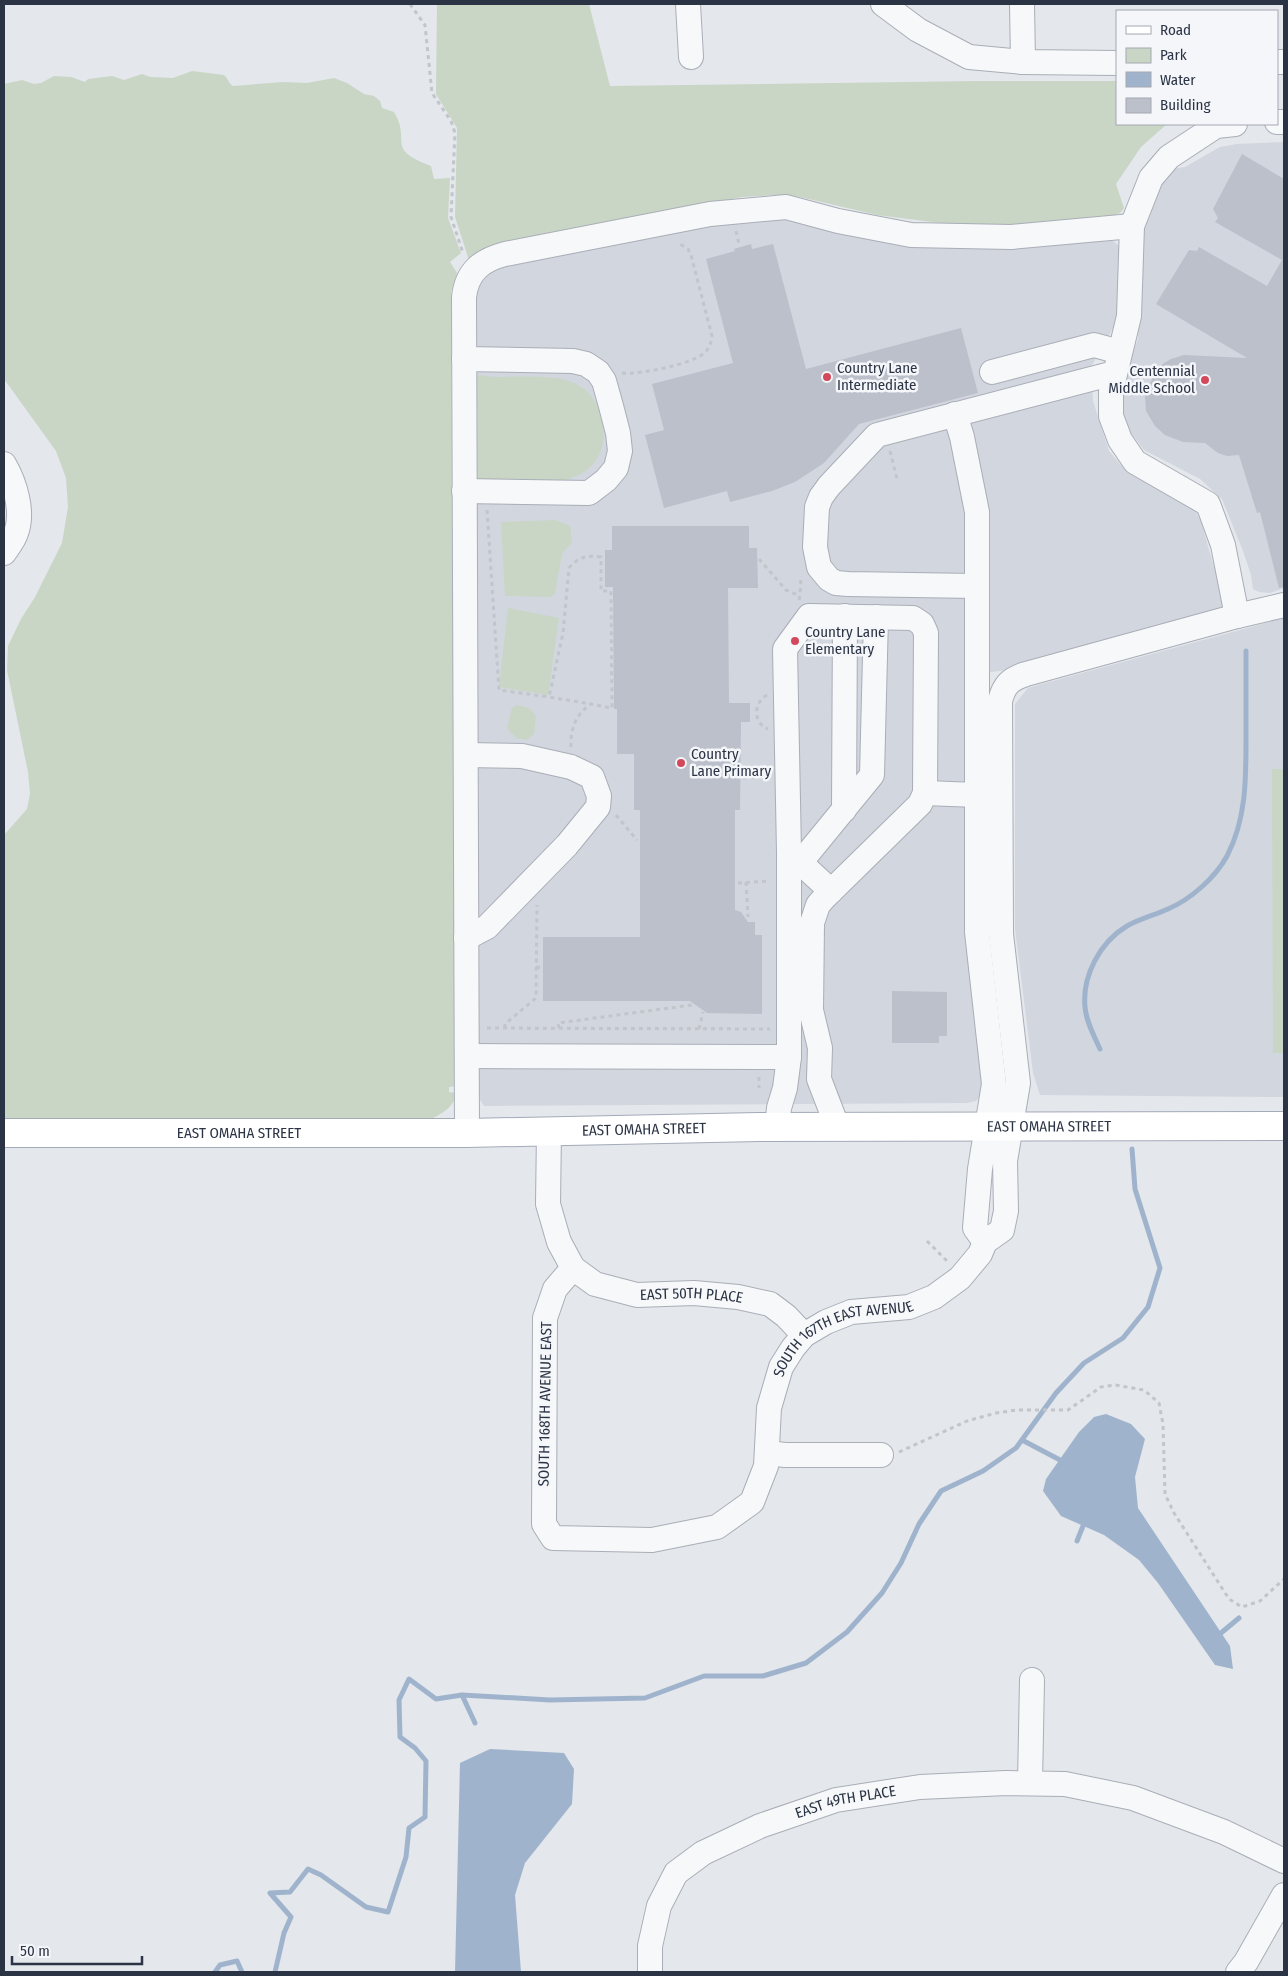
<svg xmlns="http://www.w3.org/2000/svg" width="1288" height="1976" font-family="'Fira Sans Condensed',sans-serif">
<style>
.built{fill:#d2d6de}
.green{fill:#c9d6c5}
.water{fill:#9fb4cc}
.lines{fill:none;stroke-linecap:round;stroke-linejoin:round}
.stream{stroke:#9fb4cc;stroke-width:5}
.building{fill:#bbc0ca}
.minor-casing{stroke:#a9aeb7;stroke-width:26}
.major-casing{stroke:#a3abb8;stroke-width:30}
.path{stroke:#c2c5cb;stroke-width:3;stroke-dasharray:4 4;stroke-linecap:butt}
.minor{stroke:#f7f8fa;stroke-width:24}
.major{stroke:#fff;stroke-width:28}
.poi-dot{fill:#d1495b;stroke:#f4f6f9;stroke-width:2}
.labels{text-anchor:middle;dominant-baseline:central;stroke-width:5;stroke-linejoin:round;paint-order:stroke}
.poi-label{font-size:15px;fill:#2b3445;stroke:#f4f6f9;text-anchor:start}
.street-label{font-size:15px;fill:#2b3445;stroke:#f4f6f9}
</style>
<rect width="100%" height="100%" fill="#e4e7ec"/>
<path class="built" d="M1284,142V588L1270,593L1259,592L1253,589L1251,575L1243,551L1222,499L1200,479L1144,450L1125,425L1121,397L1129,363L1138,339L1140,234L1162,180L1171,169L1185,167L1220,147L1237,144Z
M770,216L1111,239L1121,248L1117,321L1091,367L1093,401L1109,451L1125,470L1175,493L1194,508L1201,522L1224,602L1221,609L1007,670L968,675L985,1080L982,1094L976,1101L967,1103L484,1106L480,1100L478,1090L476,294L479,287L487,274L496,268L510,264L752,217Z
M1284,618V1097L1040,1095L1033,1073L1015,929V704L1028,688L1038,685Z"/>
<path class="green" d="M437,4H589L610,86L977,81H1117V124H1167L1141,147L1116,184L1124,208L1120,213L1115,215L1054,223L1005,226L956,225L877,215L796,196L774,195L742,197L497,244L469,260L455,217L457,128L436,94Z
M192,71L224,75C228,78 228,83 233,86L283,82L307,83L334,78L347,83L364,94L374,96L380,101L382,108L394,112C412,142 384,148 431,166L434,179L450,178L448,218L461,253L450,262L457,273L451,291L452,525L455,526L456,1086L449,1087V1092L456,1093C455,1107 440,1115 429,1120L4,1124V835L27,809L30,794L28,772L7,670L8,646L21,619L35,597L62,543L68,507L66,478L56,451L4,379V84L22,80L34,84L41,83L54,76L71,77L85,82L88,79L112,76L124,80L142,74L150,77L173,78Z
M477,375C483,375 490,377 496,377C517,377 559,374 576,384C590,391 597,402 601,417C610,450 594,475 560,481L478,479Z
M555,520L570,526L572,542L562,554L555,593L551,597L505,596L501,522Z
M508,608L559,618L548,695L499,687Z
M516,705L529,708L536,716L534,734L527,740L516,738L507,728L512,708Z
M1272,769H1284V1053H1273Z"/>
<path class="water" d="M1106,1414L1131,1424L1145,1439L1135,1477L1138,1508L1230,1646L1233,1669L1215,1665L1158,1583L1139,1560L1104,1535L1061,1516L1043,1491L1046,1479L1079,1432L1094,1417Z
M490,1749L564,1753L574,1769L572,1804L525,1863L515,1895L521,1972H455L460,1763Z"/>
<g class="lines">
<path class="stream" d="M1100,1049C1094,1036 1086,1021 1085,1007C1082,976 1100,942 1127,926C1139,919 1155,915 1168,909C1191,899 1215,878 1227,856C1247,818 1246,776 1246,734C1246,706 1246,679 1246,651
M1022,1440L1060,1460
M1077,1541L1083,1526
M1221,1633L1239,1618
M462,1695L475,1723
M215,1972L220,1965L237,1961L242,1972
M275,1972L284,1933L291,1917L270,1893L290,1892L308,1869L321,1875L366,1907L388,1912L406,1857L409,1828L425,1817L426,1761L415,1748L400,1737L399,1700L409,1679L436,1699L462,1695L550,1700L645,1698L704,1676H763L806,1663L847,1632L882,1593L901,1563L919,1524L941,1491L983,1471L1016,1448L1056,1393L1084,1363L1123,1338L1148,1307L1160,1268L1135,1189L1132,1149"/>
</g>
<path class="building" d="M1242,154L1284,179V587L1279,588L1260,512L1257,513L1239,455L1227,456L1218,453L1205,443L1183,442L1165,435L1155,426L1146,411L1145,397L1155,371L1164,363L1171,359L1184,355L1247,358L1156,304L1189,250L1197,251L1199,247L1267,286L1282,260L1215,222L1218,218L1213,209Z
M751,244L752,249L773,244L806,369L961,328L978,393L859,424L824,463L795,482L772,491L730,502L727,491L664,508L645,435L664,430L652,384L733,363L706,259L735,251L734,249Z
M612,526H749V548H757L758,588H728L729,703H750V722H741L740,810H735V910L741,912L748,922H755V935H762V1014L707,1013L690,1001H543V937H640V810H634V754H617V709H614L613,587H605V550H612Z
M892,991L947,992V1036H939V1043H892Z"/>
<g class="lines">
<g class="minor-casing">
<g id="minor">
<path d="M688,4L691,57"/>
<path d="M883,4L918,30L969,57L1023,62L1117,63"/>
<path d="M1022,4L1023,62"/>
<path d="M1277,62H1284"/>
<path d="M1277,122H1284"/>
<path d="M1235,124L1216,126L1169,157L1151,178L1132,226L1129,316L1111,391V416L1120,440L1135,462L1208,504L1223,545L1237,616"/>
<path d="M464,359L573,361L586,364L598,372L604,381L611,406L618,433L620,451L616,468L606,480L589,493L464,491"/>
<path d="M992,372L1094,345L1120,352"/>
<path d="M955,414L962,437L977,512V932L994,1084L980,1169L975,1228L985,1242"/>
<path d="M4,464C15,483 24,512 16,533C14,540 8,547 4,553"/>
<path d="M976,586L848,584L836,583L829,579L819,567L815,547L817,507L821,497L829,486L877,435L1114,373"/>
<path d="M925,793L977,795"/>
<path d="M844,810L845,616"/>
<path d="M789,852L831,891"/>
<path d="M800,863L872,775L876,617"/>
<path d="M466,938L487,927L567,845L598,807L599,796L592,777L571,767L522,756L466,755"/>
<path d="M467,1056L789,1057"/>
<path d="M777,1127L779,1108L785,1088L789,1057V852L785,649L809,616L913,618L922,624L926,633L925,793L920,804L824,898L818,905L812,923L811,1010L820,1048L819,1079L837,1126"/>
<path id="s1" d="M549,1130L548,1204L559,1242L573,1268L555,1289L545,1318L544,1524L553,1538L652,1540L717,1527L752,1502L766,1466L769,1408L781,1367L793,1348L804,1335L826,1322L851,1312L909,1307L934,1297L960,1278L980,1254L985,1242L1002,1230L1006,1211L1005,1161L1018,1083L1001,934L1000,701C1004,685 1010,679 1026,674L1237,616L1284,605"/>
<path d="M467,1133L464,297C467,271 482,260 505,254L710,214L786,207L838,221L911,235L1011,237L1132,226"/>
<path id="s2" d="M573,1268L595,1284L637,1295L694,1293L738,1297L770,1304L786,1316L804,1335"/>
<path d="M767,1453L785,1455H881"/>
<path d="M1030,1783L1032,1680"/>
<path id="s3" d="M650,1972V1946L659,1906L676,1873L703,1853L760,1826L836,1800L920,1787L1006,1783L1065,1784L1133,1798L1224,1832L1284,1861"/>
<path d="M1238,1972L1246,1962L1284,1895"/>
</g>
</g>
<g class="major-casing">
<g id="major">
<path id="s4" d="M4,1133H467L759,1127L1284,1126"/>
</g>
</g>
<path class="path" d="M410,4L425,25L432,93L451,121L455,133L451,217L463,253
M736,231L739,244
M622,373C638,375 693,364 704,353C710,348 711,343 712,336L691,255L688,249L677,242
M890,451L897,479
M487,510L499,690L549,697
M759,559L786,590L800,596
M799,600L800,596L801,576
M767,695C754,702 752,722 768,729
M571,747C570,729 576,714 591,704L612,708L611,591H601V557C587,555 578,557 569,568L563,633L549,697L591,704
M743,778L769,777
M616,815L637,840
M746,882L748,917
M738,883L770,881
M536,967L542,968
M487,1028L770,1029
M505,1028V1024L536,998L537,905
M559,1028L558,1023L692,1005
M699,1029L703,1012
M759,1077V1088
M927,1241L949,1263
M899,1452L967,1421L996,1413L1017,1410H1068L1101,1387L1115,1385L1144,1390L1159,1403L1163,1424L1165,1494L1174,1513L1229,1599L1242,1607L1260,1601L1284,1579"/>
<use href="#minor" class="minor"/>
<use href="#major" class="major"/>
</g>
<g class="poi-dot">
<circle cx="827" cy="377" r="5"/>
<circle cx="1205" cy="380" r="5"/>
<circle cx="795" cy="641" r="5"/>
<circle cx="681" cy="763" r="5"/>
</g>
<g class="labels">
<g class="poi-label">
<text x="837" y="368">Country Lane<tspan x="837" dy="17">Intermediate</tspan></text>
<text x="1195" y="371" text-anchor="end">Centennial<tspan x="1195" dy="17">Middle School</tspan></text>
<text x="805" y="632">Country Lane<tspan x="805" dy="17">Elementary</tspan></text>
<text x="691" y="754">Country<tspan x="691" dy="17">Lane Primary</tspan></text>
</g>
<g class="street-label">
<text stroke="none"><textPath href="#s4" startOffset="1045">EAST OMAHA STREET</textPath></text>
<text stroke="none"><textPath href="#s4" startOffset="640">EAST OMAHA STREET</textPath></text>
<text stroke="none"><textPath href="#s4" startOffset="235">EAST OMAHA STREET</textPath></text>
<text stroke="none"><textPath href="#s2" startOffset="125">EAST 50TH PLACE</textPath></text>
<text stroke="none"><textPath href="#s1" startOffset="844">SOUTH 167TH EAST AVENUE</textPath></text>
<text transform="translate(545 1404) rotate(-89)">SOUTH 168TH AVENUE EAST</text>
<text stroke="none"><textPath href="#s3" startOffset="290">EAST 49TH PLACE</textPath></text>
</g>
</g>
<rect width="1288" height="1976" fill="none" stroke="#2b3445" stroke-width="10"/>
<rect x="1116" y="10" width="162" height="115" fill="#f4f6f9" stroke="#a4a8b1"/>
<rect x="1126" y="26" width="25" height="8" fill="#ffffff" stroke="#a4a8b1"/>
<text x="1160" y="35" font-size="15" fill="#2b3445">Road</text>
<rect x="1126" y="48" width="25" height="15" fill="#c9d6c5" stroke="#a4a8b1"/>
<text x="1160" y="60" font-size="15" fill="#2b3445">Park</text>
<rect x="1126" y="72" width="25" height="15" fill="#9fb4cc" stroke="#a4a8b1"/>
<text x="1160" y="85" font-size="15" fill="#2b3445">Water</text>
<rect x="1126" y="98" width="25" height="15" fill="#bbc0ca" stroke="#a4a8b1"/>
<text x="1160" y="110" font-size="15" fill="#2b3445">Building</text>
<path d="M12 1956v8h130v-8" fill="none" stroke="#2b3445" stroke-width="2.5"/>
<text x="20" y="1956" font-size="15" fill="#2b3445" stroke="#f4f6f9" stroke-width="4" paint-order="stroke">50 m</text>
</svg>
